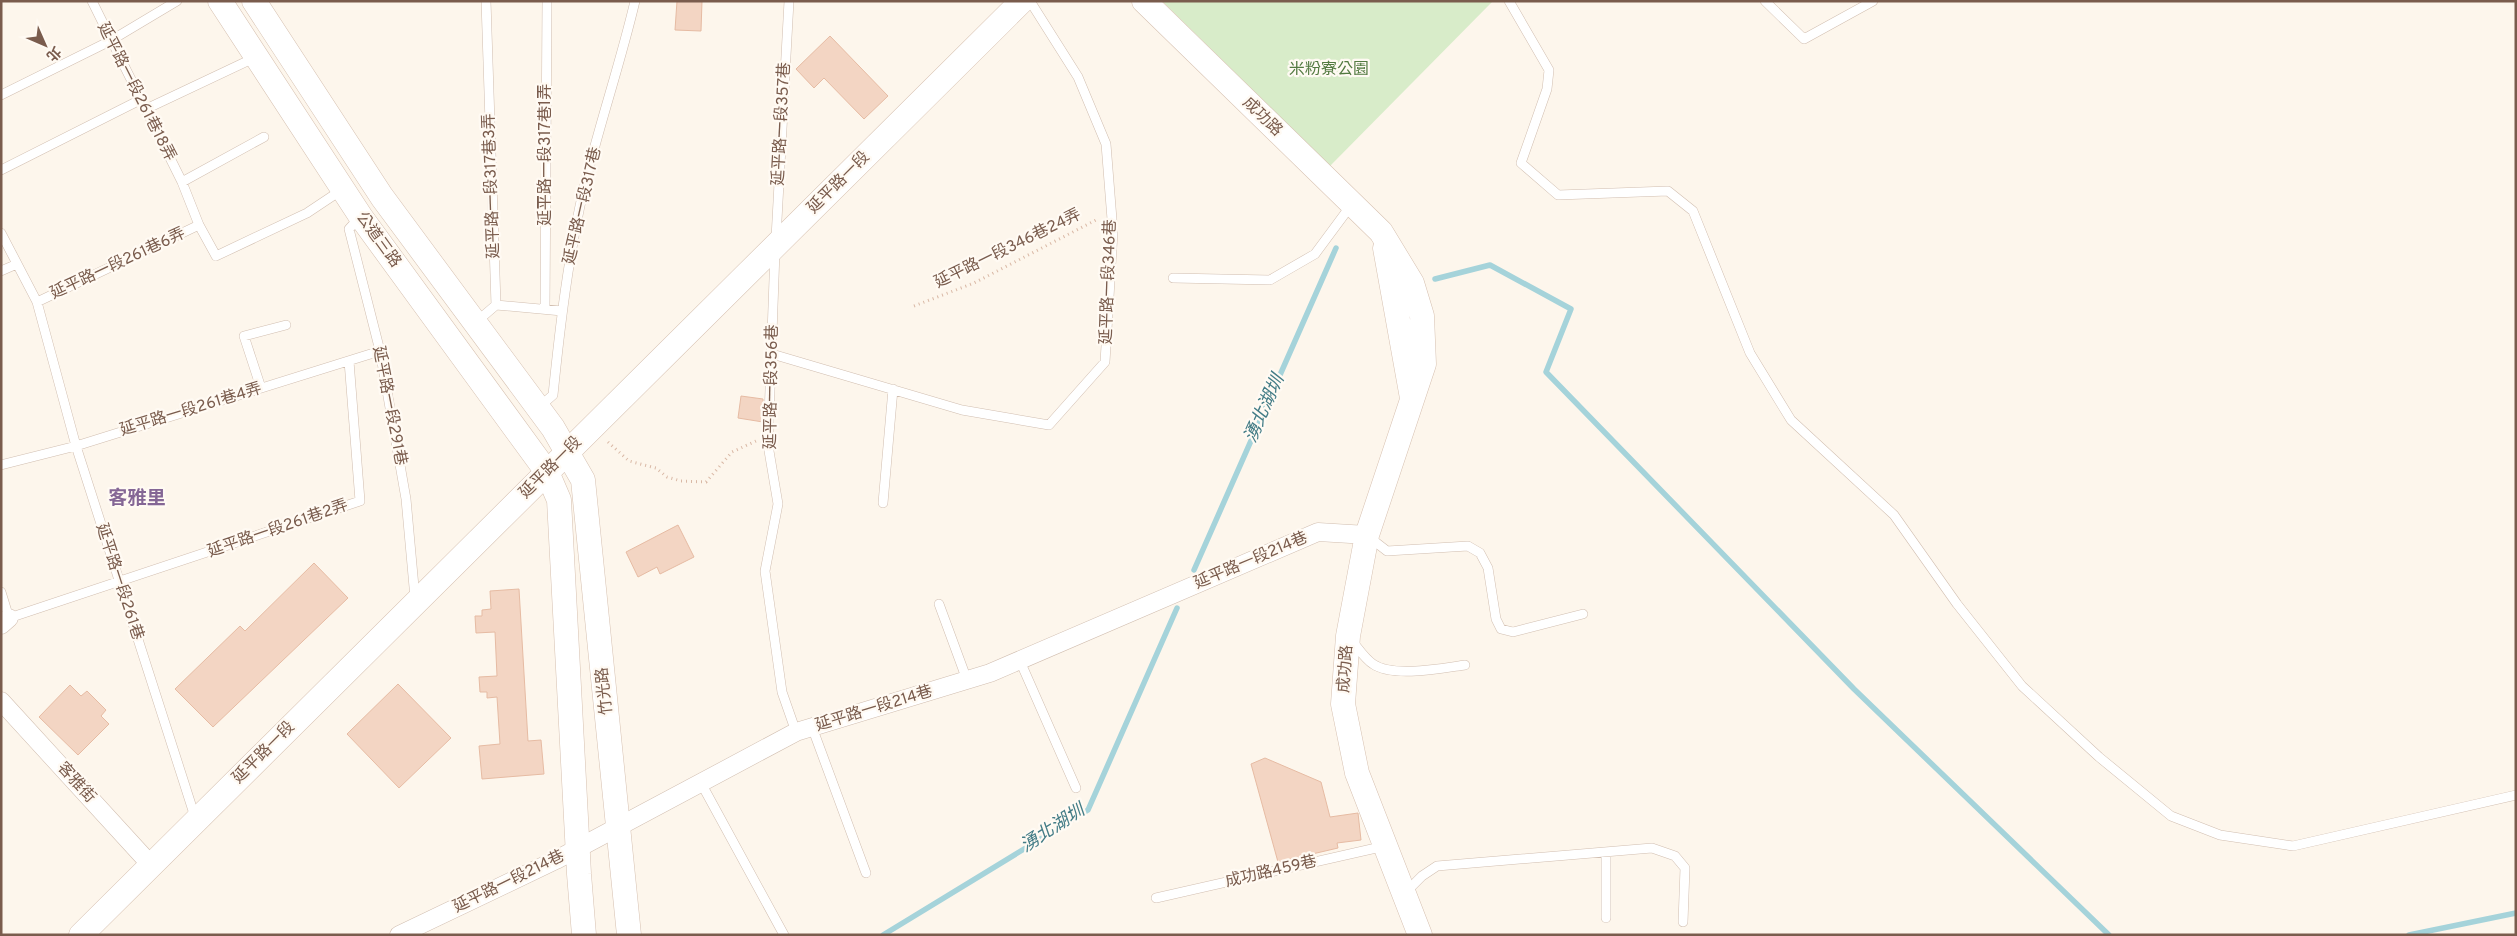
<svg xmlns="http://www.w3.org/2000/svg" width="2517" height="936" font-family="Overpass,'Noto Sans TC',sans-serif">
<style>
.green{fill:#d8ecc9}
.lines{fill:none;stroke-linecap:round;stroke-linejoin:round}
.stream{stroke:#a5d3da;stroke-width:5.5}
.building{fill:#f3d5c3;stroke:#e6bba3}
.lane-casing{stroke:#d1beb0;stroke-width:10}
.street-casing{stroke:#d1beb0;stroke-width:19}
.secondary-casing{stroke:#d6c0b0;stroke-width:25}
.path{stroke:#d9b8a5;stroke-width:3;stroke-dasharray:1 4;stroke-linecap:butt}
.lane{stroke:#fff;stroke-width:9}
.street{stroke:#fff;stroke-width:18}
.secondary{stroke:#fff;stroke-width:24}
.labels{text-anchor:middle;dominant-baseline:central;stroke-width:4.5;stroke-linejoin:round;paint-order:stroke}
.park-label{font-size:16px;fill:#537a41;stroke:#fffaf3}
.street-label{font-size:16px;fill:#7a5c4d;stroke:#fffaf3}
.water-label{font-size:18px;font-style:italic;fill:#437c86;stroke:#fffaf3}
.quarter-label{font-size:19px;font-weight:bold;fill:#846695;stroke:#fffaf3}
</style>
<rect width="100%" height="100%" fill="#fdf6ec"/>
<path class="green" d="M1162,1H1493L1330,166Z"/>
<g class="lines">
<path class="stream" d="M1435,279L1490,265L1571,309L1546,372L1854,689L2109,935
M1194,570L1336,248
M883,935L1088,810L1177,608
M2409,935L2516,913"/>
</g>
<path class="building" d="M677,1H702L701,31L675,30Z
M830,36L888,96L864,119L824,78L814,88L796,69Z
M741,396L763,399V422L738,418Z
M678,525L694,557L660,574L657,567L638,577L626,552Z
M314,563L348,598L213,727L175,689L240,626L245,631Z
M519,589L528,741L541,740L544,774L482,779L479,746L500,744L497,697L487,698V692H480L479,677L497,676L495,632L476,633L475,616H482V610L491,609L490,591Z
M398,684L451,738L399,788L347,734Z
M70,685L81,696L87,691L106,710L101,716L109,724L78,755L39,717Z
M1265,758L1321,782L1330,817L1358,813L1361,840L1337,843L1338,848L1278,862L1251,764Z"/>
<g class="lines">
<g class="lane-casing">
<path id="lane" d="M92,1L182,182
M486,1L496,305L562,311
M1509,1L1549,70L1547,89L1521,163L1558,195L1668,191L1693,211L1750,353L1791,420L1894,515L1957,604L2022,686L2099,757L2171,816L2220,835L2293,846L2516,795
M1765,1L1804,39L1873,1
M1,95L110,41L177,1
M146,109L256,57
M264,137L182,182L199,225L216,256L307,213L343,189
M1,170L140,100
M360,217L349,229L380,351L406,499L415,598
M1,233L37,302L76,446L195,817
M776,238L789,1
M775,251L768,445L778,504L765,571L782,692L796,732
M1,271L17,264
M1173,278L1270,280L1315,254L1352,204
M37,302L199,225
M545,309L547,1
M475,323L496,305
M772,354L962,410L1049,425L1105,362L1113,232L1106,144L1078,77L1030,1
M261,388L244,336L286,325
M538,408L553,395C560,326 568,259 583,192C598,128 620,65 635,1
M1,465L76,446L380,351
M883,503L893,389
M1369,537L1387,551L1468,546L1480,553L1488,568L1496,619L1501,629L1513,632L1583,614
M1,592L9,618L360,501L349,361
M939,604L967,680
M1352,641C1358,648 1365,659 1373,664C1393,678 1443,668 1465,665
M1020,661L1076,788
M812,727L866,873
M701,783L784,935
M1606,852V918
M1406,892L1422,876L1437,866L1652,848L1675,856L1685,868L1683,922
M1156,898L1385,846"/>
</g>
<g class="street-casing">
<path id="street" d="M1,625L9,618
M1,701L151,865
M399,935L556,860L796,732L990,673L1318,532L1367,535"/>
</g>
<g class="secondary-casing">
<path id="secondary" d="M220,1L361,217L547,472L559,500L579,874L584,935
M254,1L382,197L553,428L583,480L629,935
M1144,1L1381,232L1412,283L1422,316L1424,364L1367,535L1348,636L1343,704L1357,773L1420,935
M1385,248L1412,398
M81,935L1022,1"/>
</g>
<path class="path" d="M914,306L974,283L1098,219
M608,442L629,461L656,468L667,477L681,481L706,482L732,452L756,441"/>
<use href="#lane" class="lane"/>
<use href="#street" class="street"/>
<use href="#secondary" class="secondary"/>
</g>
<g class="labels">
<g class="park-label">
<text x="1329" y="70">米粉寮公園</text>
</g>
<g class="street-label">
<text transform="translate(136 92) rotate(63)">延平路一段261巷18弄</text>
<text transform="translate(1262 117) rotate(44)">成功路</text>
<text transform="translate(782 124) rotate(-87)">延平路一段357巷</text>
<text transform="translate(546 155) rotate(-90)">延平路一段317巷1弄</text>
<text transform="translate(839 183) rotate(-45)">延平路一段</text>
<text transform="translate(492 186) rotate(-92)">延平路一段317巷3弄</text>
<text transform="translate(583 206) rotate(-77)">延平路一段317巷</text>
<text transform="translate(378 240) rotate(54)">公道三路</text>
<text transform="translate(1008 249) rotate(-26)">延平路一段346巷24弄</text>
<text transform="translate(118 264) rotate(-25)">延平路一段261巷6弄</text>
<text transform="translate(1109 282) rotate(-88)">延平路一段346巷</text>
<text transform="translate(772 387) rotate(-89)">延平路一段356巷</text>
<text transform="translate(389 406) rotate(79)">延平路一段291巷</text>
<text transform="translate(191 410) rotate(-17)">延平路一段261巷4弄</text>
<text transform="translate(551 468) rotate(-45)">延平路一段</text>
<text transform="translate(278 529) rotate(-19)">延平路一段261巷2弄</text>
<text transform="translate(1251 561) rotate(-23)">延平路一段214巷</text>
<text transform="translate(119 582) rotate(72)">延平路一段261巷</text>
<text transform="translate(1346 669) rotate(-86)">成功路</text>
<text transform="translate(605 691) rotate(-96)">竹光路</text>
<text transform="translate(874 709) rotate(-17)">延平路一段214巷</text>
<text transform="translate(264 753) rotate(-45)">延平路一段</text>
<text transform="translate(76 783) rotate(48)">客雅街</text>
<text transform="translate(1271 872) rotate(-13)">成功路459巷</text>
<text transform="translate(509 882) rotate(-26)">延平路一段214巷</text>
</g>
<g class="water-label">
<text transform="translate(1265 409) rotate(-66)">湧北湖圳</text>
<text transform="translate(1053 829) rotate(-33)">湧北湖圳</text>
</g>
<g class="quarter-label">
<text x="137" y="499">客雅里</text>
</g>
</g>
<rect width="2517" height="936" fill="none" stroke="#7a5c4d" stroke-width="5"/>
<g transform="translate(45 45) rotate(135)" stroke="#fffaf3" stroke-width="4" paint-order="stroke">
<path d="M0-4L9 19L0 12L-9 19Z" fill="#7a5c4d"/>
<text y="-8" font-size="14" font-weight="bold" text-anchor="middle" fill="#7a5c4d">北</text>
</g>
</svg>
